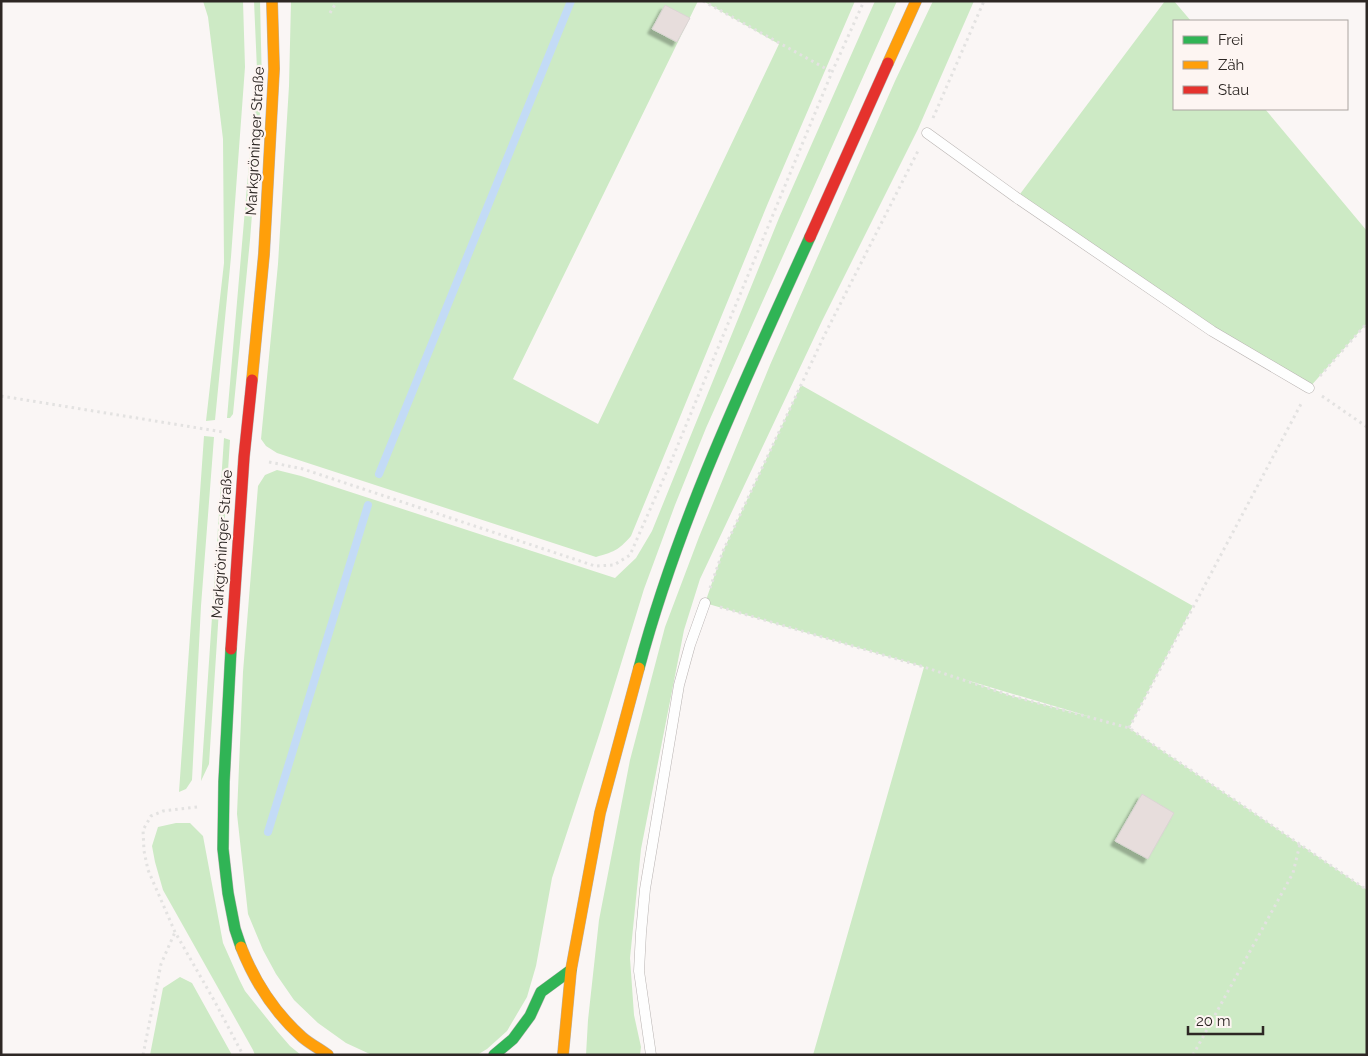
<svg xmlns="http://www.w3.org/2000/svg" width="1368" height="1056" font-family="Raleway,sans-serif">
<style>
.green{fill:#cdeac5;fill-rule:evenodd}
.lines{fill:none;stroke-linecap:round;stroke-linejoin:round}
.stream{stroke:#c3dbf6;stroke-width:8}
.building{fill:#e7dddc;stroke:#dad4d3;filter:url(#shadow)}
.lane-casing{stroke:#b8b3b1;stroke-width:11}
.fast-casing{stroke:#b8b3b1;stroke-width:12}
.slow-casing{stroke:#b8b3b1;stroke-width:12}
.jam-casing{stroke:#b8b3b1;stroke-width:12}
.path{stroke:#e3e2e1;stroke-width:3;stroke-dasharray:2.5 4;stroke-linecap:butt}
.lane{stroke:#fefefe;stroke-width:10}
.fast{stroke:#30b455;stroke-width:11}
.slow{stroke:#ff9f0a;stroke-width:11}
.jam{stroke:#e5322d;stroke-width:11}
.labels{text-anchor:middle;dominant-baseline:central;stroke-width:4.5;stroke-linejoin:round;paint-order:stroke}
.street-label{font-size:15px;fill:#2d2724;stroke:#fdf5f2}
</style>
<defs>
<filter id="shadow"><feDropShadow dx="-4.5" dy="4.5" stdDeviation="1" flood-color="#0004"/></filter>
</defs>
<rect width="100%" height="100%" fill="#faf6f5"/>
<path class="green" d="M203,1H243L245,67L231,257L215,420L206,421L224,263L223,139L208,17Z
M254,1H260L262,86L250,240L233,414L230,418H227L257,70Z
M291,1H698L513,379L598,424L779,44L703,1H855L768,203L631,536C618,551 613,552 596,557L277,453L266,446L261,439L278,264L289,86Z
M875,1H897L706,428L675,505L644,589L600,732L552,878L536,966L527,997L507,1031L487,1049L477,1055H372L346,1043L318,1023L294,1000L276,974L263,950L248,914L237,814L243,672L258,486L265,475L277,470L301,476L615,578L636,558L652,531L779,218Z
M933,1H974L918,129L822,321L700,579L684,630L641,849L630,958L634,1015L641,1047L640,1055H586L588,1020L599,920L630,760L665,627L699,537L770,365L895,81Z
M1165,1H1174L1191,21H1174V109H1265L1367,231V323L1309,388L1212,331L1017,198Z
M801,385L1193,606L1129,728L1367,890V1055H813L924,667L705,603L723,551ZM966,680L1091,717L1012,696Z
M204,436L214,437L201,606L192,780L186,789L179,792Z
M224,438L230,440L209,764L201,781Z
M176,823H190L203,836L223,943L239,979L245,991L277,1031L290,1046L301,1055H255L253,1050L163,890L155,862L152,846L158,827Z
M180,977L192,983L232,1055H150L163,988Z"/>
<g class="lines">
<path class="stream" d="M379,474L571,1
M268,832L368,505"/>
</g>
<path class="building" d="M665,5L690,18L677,42L652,29Z
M1142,794L1174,813L1148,859L1115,841Z"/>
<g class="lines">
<g class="lane-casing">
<path id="lane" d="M927,133L1017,198L1212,331L1309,388
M651,1055L639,971L641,933L645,889L679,685L690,645L705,603"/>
</g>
<g class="fast-casing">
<path id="fast" d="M231,649L224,782L223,849L228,893L235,929L241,947
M639,668C679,518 746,378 810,237
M494,1055L513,1039L530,1016L541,992L571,970"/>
</g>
<g class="slow-casing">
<path id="slow" d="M888,63L916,1
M252,380L264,254L274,69L272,1
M241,947C254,980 275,1013 302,1037C310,1044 320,1049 328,1055
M563,1055L571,970L600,813L639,668"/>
</g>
<g class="jam-casing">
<path id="jam" d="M810,237L888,63
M231,649L244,457L252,380"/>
</g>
<path class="path" d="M703,1L832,72
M330,13L337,1
M933,118L984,1
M1320,376L1367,323
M1,396L223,432
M1322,396L1367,427
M269,462L303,469L595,566L614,565L630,555L670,464L832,72L864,1
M710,588L723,551L825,334L919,149
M720,607L924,667L1012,696L1129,728L1367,890
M1129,728L1301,404
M197,807L163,811L151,816L143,830L144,851L148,870L175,932L215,1002L243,1055
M143,1055L161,964L175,932
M1193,1055L1293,873L1300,844"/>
<use href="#lane" class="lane"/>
<use href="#fast" class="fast"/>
<use href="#slow" class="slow"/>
<use href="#jam" class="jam"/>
</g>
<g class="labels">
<g class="street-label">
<text transform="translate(255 141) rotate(-87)">Markgröninger Straße</text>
<text transform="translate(222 544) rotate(-86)">Markgröninger Straße</text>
</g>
</g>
<rect width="1368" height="1056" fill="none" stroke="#2d2724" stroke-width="5"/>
<rect x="1173" y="20" width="175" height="90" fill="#fdf5f2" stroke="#aaa3a0"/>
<rect x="1183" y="36" width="25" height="8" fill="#30b455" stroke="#aaa3a0"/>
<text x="1218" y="45" font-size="15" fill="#2d2724">Frei</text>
<rect x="1183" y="61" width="25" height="8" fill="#ff9f0a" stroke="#aaa3a0"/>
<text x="1218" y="70" font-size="15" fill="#2d2724">Zäh</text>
<rect x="1183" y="86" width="25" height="8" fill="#e5322d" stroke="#aaa3a0"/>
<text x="1218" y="95" font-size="15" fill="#2d2724">Stau</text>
<path d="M1188 1026v8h75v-8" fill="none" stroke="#2d2724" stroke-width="2.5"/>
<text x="1196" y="1026" font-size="15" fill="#2d2724" stroke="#fdf5f2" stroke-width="4" paint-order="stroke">20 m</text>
</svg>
